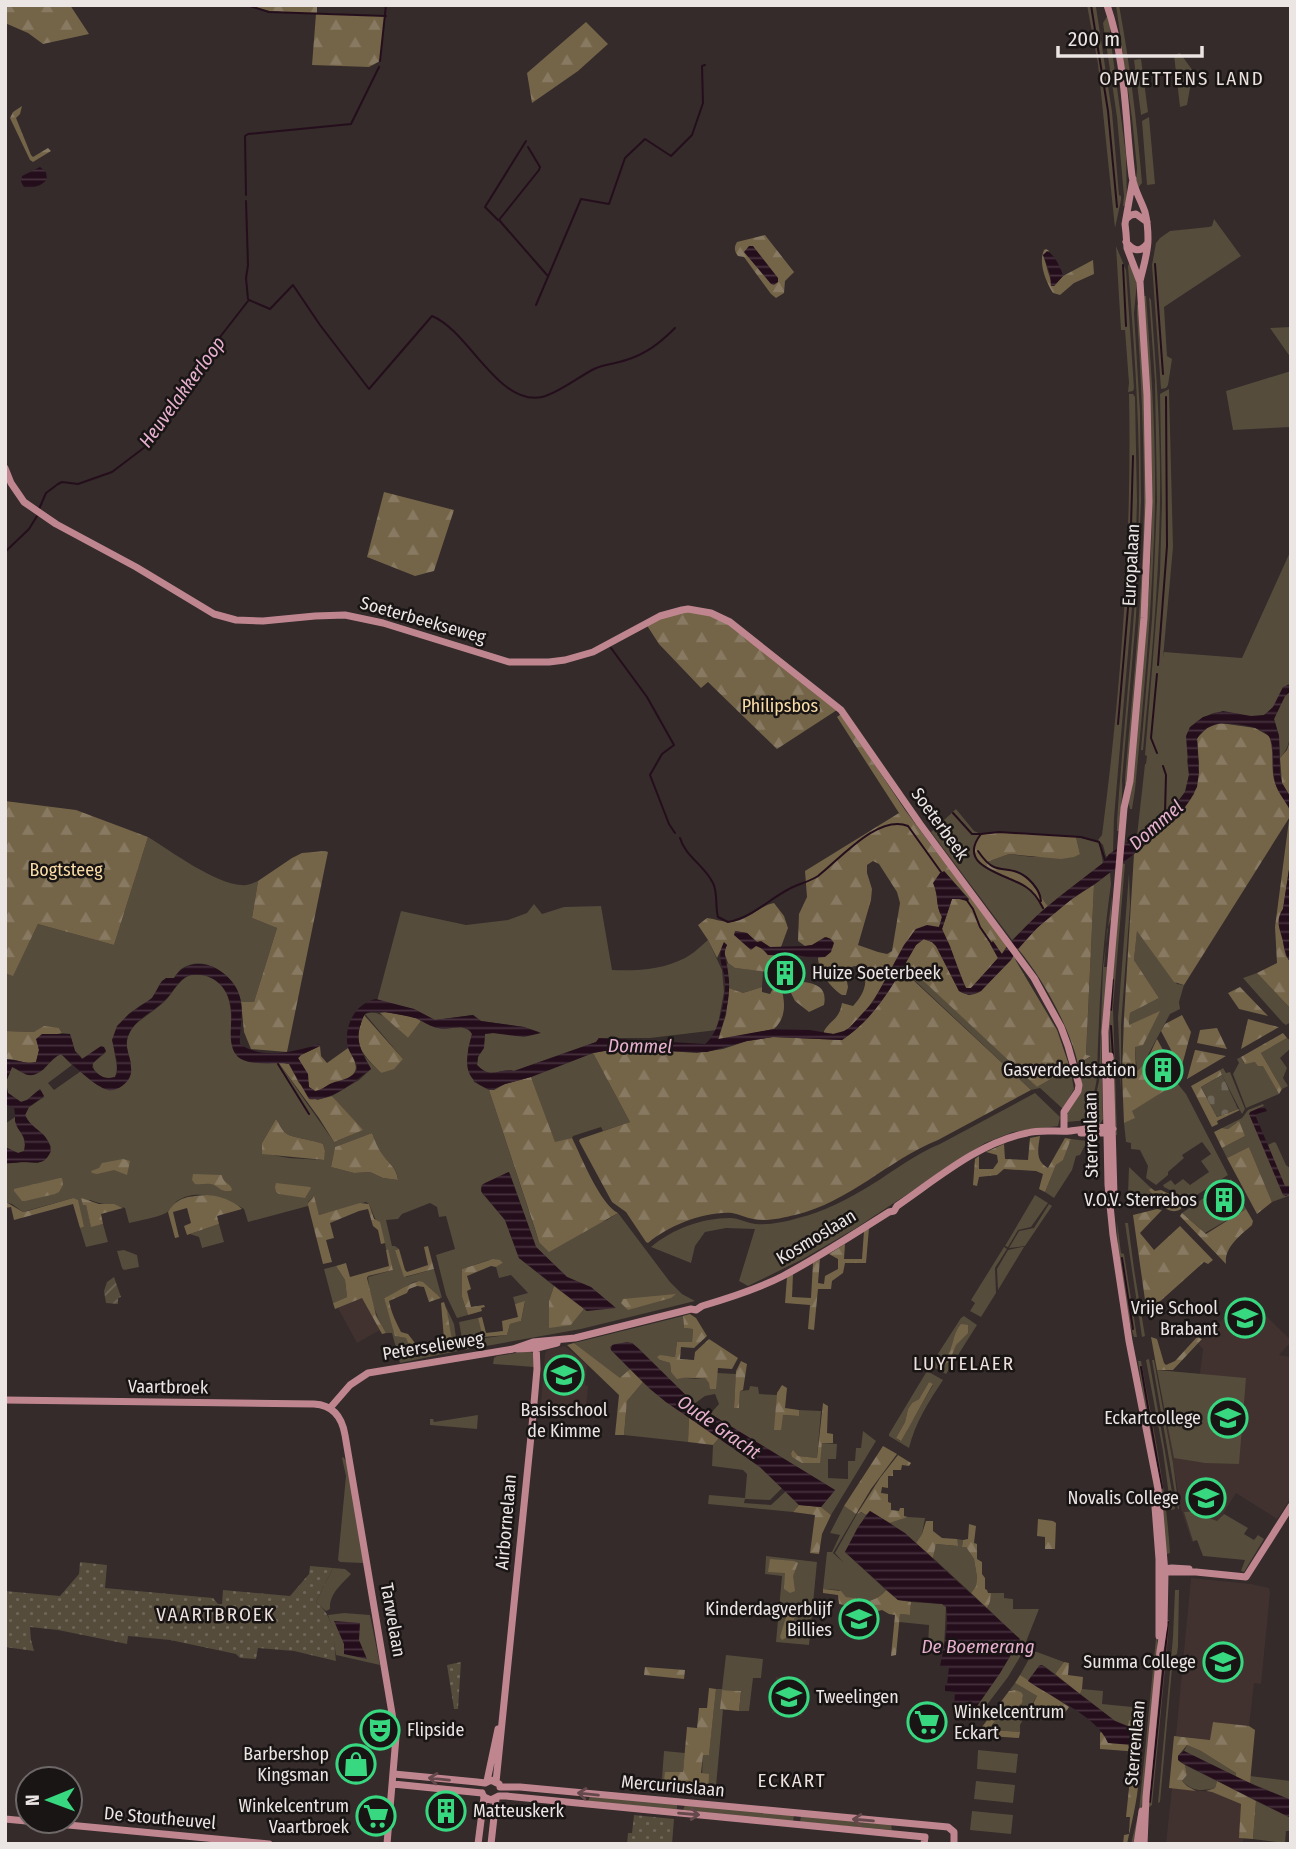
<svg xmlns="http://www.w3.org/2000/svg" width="1296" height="1849" font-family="'Fira Sans Condensed',sans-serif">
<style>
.built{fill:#41322f}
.grass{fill:#554c3c;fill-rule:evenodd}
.forest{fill:url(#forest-firs);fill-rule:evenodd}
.cemetery{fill:url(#cemetery-stones)}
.park{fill:url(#park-dots)}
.garden{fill:url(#garden-furrows)}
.water{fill:url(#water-rules)}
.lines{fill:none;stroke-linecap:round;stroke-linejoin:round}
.stream{stroke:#250e1c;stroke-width:2}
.secondary{stroke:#c08690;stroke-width:7}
.oneway{stroke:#64484c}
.labels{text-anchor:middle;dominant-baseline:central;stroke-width:5;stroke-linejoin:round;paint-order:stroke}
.street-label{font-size:18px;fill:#ebe5e4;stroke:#191514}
.park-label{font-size:18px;fill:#fadca7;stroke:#191514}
.poi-label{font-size:18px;fill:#ebe5e4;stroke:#191514;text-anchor:end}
.neighbourhood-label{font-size:19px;letter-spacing:2px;fill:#ece1de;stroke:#191514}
.water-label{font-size:19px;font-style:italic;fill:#e7b0cf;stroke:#191514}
</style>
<defs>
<pattern id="forest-firs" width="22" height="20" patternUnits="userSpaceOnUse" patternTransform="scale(1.75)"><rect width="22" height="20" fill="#746448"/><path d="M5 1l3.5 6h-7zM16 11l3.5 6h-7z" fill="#887a62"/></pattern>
<pattern id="cemetery-stones" width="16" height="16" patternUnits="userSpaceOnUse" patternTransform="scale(1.75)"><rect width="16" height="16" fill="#554c3c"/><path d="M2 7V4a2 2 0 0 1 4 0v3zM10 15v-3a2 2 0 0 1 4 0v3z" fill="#6e6658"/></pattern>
<pattern id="park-dots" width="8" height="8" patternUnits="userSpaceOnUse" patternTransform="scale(1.75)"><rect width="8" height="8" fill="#554c3c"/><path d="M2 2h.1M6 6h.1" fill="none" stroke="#6e6658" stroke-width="1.8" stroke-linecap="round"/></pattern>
<pattern id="garden-furrows" width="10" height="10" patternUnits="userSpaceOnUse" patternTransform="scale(1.75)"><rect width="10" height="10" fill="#554c3c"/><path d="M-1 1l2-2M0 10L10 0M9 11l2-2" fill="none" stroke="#6e6658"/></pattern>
<pattern id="water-rules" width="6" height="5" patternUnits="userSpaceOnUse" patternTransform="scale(1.75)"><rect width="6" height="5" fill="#250e1c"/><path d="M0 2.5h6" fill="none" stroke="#45313d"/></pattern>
</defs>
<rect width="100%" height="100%" fill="#342b2a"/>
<path class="built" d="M1245,1296L1291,1340V1342L1279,1355L1291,1357V1498L1277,1519L1236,1493L1221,1517L1223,1535L1192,1542L1181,1509L1157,1370L1200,1374L1203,1349L1198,1344Z
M359,1298H362L380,1330L357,1343L338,1308Z
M565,1346L587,1365L585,1385L588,1386L585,1418L540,1414L545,1354L547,1350Z
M1191,1578L1251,1584L1269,1588L1270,1593L1261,1684L1254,1683L1249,1726L1213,1722L1211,1740L1176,1736Z
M776,1677L806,1680L802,1716L772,1713Z
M1172,1788L1212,1792L1241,1804L1245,1816L1243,1844H1166Z"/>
<path class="grass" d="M1087,5H1095L1096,7L1112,112L1119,195L1121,196V200L1115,228L1098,64Z
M1116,5H1119C1130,64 1137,123 1142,183L1137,189L1136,183L1137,168L1132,118Z
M1108,15L1110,22V35L1126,155L1127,205L1123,206L1124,196L1117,117L1103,23Z
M1180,53L1193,71L1187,105L1180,107L1174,55Z
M1141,59L1148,112L1141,115L1134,60Z
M1149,117L1155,184L1147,185L1142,121Z
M1214,219L1241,256L1164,307L1167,356L1172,359L1168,385L1166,388L1161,389L1152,265L1156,243L1160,238L1170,231L1209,227L1212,226Z
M1116,246L1126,270L1134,388L1133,391L1128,392L1129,383L1125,330H1121Z
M1130,262L1137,282L1134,313L1140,412L1141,501L1136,617L1122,780C1123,798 1120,813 1119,831H1117V821C1124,715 1138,608 1139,501C1140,423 1134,344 1128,266Z
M1143,296H1146C1151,365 1156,434 1155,503C1153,599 1144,694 1135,790L1132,809H1130L1128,800C1136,725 1146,649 1150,573C1155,480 1149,389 1143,296Z
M1149,297L1151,300C1156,367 1161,434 1160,501C1159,585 1151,667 1143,750H1141L1152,619L1157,501L1155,381Z
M1139,304C1145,393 1149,482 1145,572C1141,643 1133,714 1127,785L1125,784V778C1133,686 1143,594 1144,501C1144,439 1141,377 1137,315V305Z
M1291,327V358L1270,328Z
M1291,371V427L1233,430L1226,391Z
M1169,389L1173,547L1163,658L1164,652L1242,658L1291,550V684L1287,685C1281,694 1275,707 1267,713C1255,722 1236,711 1222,712C1212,712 1204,717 1196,722L1187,761L1189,775L1185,792L1179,800L1137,836L1145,764H1146L1147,756L1145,755L1160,572L1162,502L1160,394Z
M1129,394H1133L1135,397L1137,501L1135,571L1114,818L1113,852L1108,857L1106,856L1103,845L1098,840L1102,835C1121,689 1132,542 1129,394Z
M1291,691C1291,713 1296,742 1280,758L1279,736L1274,719L1285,696Z
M956,809L974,831L981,834C955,867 1007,874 1026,887C1034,893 1039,901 1044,909L1012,940L931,832Z
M148,837C171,851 215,884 242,885C248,886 253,883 258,881L252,918L277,928L254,1002H241C236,977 206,952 181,969C178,972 176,975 174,978C156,978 161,989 151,999C147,1003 141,1004 137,1008C123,1017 111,1032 114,1049C115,1060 119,1067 115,1077L105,1079C99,1075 92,1071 93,1063L106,1052L101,1047L83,1059L75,1051L70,1034L62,1033L59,1028L34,1032L5,1031V973L13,975L38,924L114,945Z
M1076,837L1099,842L1103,863L1048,906L1041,897L1038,889L1003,869L991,866L987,862L1009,854L1033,857L1080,854Z
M1121,863L1125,864L1113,1007L1117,1135H1114L1109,1020Z
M1110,872L1111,884C1102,947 1099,1010 1097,1074C1097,1089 1089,1102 1092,1117L1089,1120L1066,1122V1115L1082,1087L1078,1064L1090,1057L1086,1056L1094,885Z
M1129,873L1130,906L1121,1025V1092L1118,1018Z
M1112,896L1111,919L1107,930L1104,967H1107L1104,1024L1101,1037L1103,1119L1100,1124L1097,1125L1093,1108L1099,1081L1103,967Z
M534,904L542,914L564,907L601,906L612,970C637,971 662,970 685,958C693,954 701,946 708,940L722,970L724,992L717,1030L650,1038H599L596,1042L514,1071C499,1068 491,1080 477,1065L478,1057L484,1043L485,1034C505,1030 518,1041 539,1032L524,1027L481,1021L473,1015L435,1020L414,1009L377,1001L401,911L466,925L508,920L527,913Z
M1137,930L1177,984L1184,985L1179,1002L1180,1009L1170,1014L1148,1055L1146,1063L1137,1072L1135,1047L1159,1012L1129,1026L1130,1013L1159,998L1134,960Z
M728,963L735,968L763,971L762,987L743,993L729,988L727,964Z
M915,972L1037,1087L1070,1068L1074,1089L1063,1109L1040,1088L1031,1090L911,977Z
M1257,973L1291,1009V1022L1286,1025L1283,1023L1243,978Z
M191,975C197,975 203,974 208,975C234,983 232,1020 231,1040L262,1063L278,1062L334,1142L362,1130L332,1096L359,1080L371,1069L364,1056L381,1073L403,1059L365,1014C384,1008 394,1027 408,1038L421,1021C426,1023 433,1027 438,1028C451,1031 464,1022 472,1034L468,1049L474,1082L489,1090L539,1242L607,1220L618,1213L670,1282L682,1294L695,1301L581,1329L464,1350L459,1322L478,1318L485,1338L507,1335L510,1324L521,1321L525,1302L515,1304L513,1297L528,1293L511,1275L499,1278L496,1267L503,1263L489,1260L462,1269V1297L468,1315L457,1318L446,1295L436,1255L455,1249L446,1216L439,1217L437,1207L430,1203L402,1214L398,1219L386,1220L392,1246H395L399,1249L395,1250L406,1277L434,1269L442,1298C435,1294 431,1288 424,1284C415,1277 407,1287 400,1291C395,1294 389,1296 384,1298L396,1336L406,1338L421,1354L447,1346L451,1341L446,1307L454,1324L458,1351L400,1363L392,1333H386C376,1316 369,1297 368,1277L393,1270L387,1249L386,1250L385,1243L369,1204L366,1202L319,1215L313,1197L308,1202V1206L248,1222L244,1209C227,1199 197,1187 177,1201C173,1205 171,1210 166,1213C156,1218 141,1220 129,1223L125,1208C113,1204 101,1205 90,1200L86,1204L91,1226L103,1224L108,1242L86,1247L80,1228L84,1227L73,1198L23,1212L12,1204L5,1202V1163L21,1162L38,1163L51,1147C46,1133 30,1128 25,1115L29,1107L44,1097L40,1089L27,1100L21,1102L8,1093L6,1082L12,1067L43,1070L53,1058L61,1054L72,1065L48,1083L54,1090L81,1071L103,1088L131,1063C117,1026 141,1023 164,1002C174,993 178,979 191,975ZM276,1119C279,1123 282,1131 287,1134C293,1138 314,1140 323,1144L325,1151L323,1160L289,1158L262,1153V1143ZM372,1133C375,1140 378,1149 383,1155C389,1164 397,1168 398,1180L383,1178L370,1172L354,1173L331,1167L335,1147ZM508,1172L510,1174L536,1247L567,1277L591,1288L587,1311L584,1309L571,1325L549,1301L554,1286L519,1258L505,1220L482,1193L481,1188L482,1185Z
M1287,1038L1291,1041V1048L1280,1058L1287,1068L1283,1078L1288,1086L1282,1089L1261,1053Z
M593,1053L630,1122L603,1131L601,1127L573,1136L572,1138L555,1143L531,1077Z
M1241,1057L1244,1063L1255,1062L1263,1065L1279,1094L1246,1108L1233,1074L1239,1063L1237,1059Z
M1223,1068L1226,1073L1230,1072L1245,1109L1242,1114L1222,1075L1220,1070Z
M1177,1083L1186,1094L1228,1175L1189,1200L1164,1187L1163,1185L1171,1180L1175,1185L1183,1179L1190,1185L1209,1172L1201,1161L1211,1154L1202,1142L1182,1155L1184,1158L1168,1172V1175L1156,1185L1146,1178L1148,1166L1140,1150L1131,1149V1143L1126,1142L1124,1123L1134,1118L1131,1111Z
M1035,1093L1060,1117L1058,1126L1013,1132L985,1143L856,1228L803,1259L748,1286L739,1281L755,1229L726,1228L705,1232L695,1246L691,1263L651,1247C672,1229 702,1218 730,1218C739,1218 747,1223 756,1224C770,1225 785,1222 798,1218C824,1212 848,1199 871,1185C894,1171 915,1154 940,1144Z
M1263,1104L1264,1106L1250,1112L1286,1196L1291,1193V1195L1272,1202L1249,1147L1227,1158L1222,1148L1245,1136L1236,1123L1228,1129L1222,1128L1242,1118L1248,1110Z
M15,1117C16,1131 28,1135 24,1151L18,1153L5,1147V1124Z
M1071,1139L1087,1141L1080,1155L1076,1156L1072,1170L1054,1198L1045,1192L1056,1165L1063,1159Z
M1274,1142L1276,1143L1286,1165L1291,1169V1186L1288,1188L1285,1187L1268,1145Z
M1129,1167L1151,1188L1150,1190L1156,1199C1147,1195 1136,1200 1128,1195Z
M1231,1179L1246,1209L1205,1233L1182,1213Z
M1035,1195L1048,1203L1031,1227L1018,1230L1008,1247L1005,1246Z
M1049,1204L1052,1206L1025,1246L1009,1248L1019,1231L1034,1228Z
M1117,1222L1121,1253L1124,1254L1137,1337H1134L1129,1321L1118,1249Z
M1125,1223H1128L1134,1269L1145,1336L1142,1337Z
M219,1224L224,1242L202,1248L199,1237L190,1234Z
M1004,1247L1007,1249L995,1268L996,1293L981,1317L970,1311L975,1303L971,1300Z
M1022,1247H1024L998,1290L997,1269L1008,1250Z
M124,1250L137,1255L139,1267L124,1270L122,1268L117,1251Z
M336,1266L345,1280L347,1297L333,1303L324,1269Z
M683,1316L684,1328L693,1329L692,1342H677L675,1357L666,1356L660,1360L670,1363L671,1372C682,1378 692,1380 705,1378L715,1389L717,1373L736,1374L734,1408H739L740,1391L749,1390L750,1386L758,1387L759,1394L777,1395L775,1430L782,1415L799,1416V1410L821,1411L817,1458L797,1456L792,1451L791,1454L819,1463L822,1443L837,1444L836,1459H828V1478L848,1479V1461H855L856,1448H861L863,1431L876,1441L831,1515L821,1507L835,1490L710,1414L719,1404L715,1394L705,1396L694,1404L632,1343L615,1344L610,1347L611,1350L630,1369L621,1379L574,1343Z
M964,1316L977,1325L946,1374L933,1367L932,1363L961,1318Z
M528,1351L533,1353L534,1367L493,1364L494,1358L497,1356Z
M1149,1359L1175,1509L1171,1510L1163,1451L1146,1360Z
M1152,1360H1154L1173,1463L1179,1509H1178L1177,1505Z
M1138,1361H1141C1153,1425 1166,1488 1170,1553L1167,1554V1556H1166Z
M1157,1370L1246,1378L1239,1464L1205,1463L1174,1458Z
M927,1371L943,1380C929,1401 915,1423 909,1448L889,1436V1434ZM929,1382L933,1385L900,1441L896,1438L905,1422L908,1409L912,1403L919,1399Z
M643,1382L666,1402L689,1417L688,1442L624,1435L627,1401Z
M478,1415L477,1429L430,1425V1419H433L434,1422Z
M719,1438L760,1467L782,1488L770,1500L745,1499L744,1503L771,1505L786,1491L799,1505L793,1512L708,1504L709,1495L745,1498L747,1474L743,1470L712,1466L713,1445Z
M343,1457L347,1462L364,1560L363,1563L340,1562L338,1560L346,1476L342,1458Z
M844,1506L856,1514L833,1553L843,1562L835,1553L857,1514L860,1512L866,1515L845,1552L886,1590C878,1600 868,1602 856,1602L855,1598L846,1597L839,1590L823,1589L827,1552H832L840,1535L830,1533Z
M1198,1511V1514L1217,1521L1224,1514L1248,1528L1244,1534L1254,1540L1258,1535L1264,1539L1244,1572L1241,1571L1245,1560L1203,1556L1197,1540L1193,1541L1184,1512Z
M908,1517L925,1518L922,1534L916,1543L890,1523Z
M957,1539L963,1540L962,1547H966L974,1559L977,1577L976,1586L971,1593L933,1558L936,1544L957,1546Z
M766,1556L817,1562L809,1645L776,1642L782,1576L765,1574Z
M333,1568L345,1569L351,1574C341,1585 329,1594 330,1609L326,1611L316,1602Z
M1175,1590H1179L1178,1646L1177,1654L1173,1657L1160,1802L1158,1803L1173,1637Z
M991,1593H1004V1598L1013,1599V1609H1039L1020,1657L1008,1677L983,1710L975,1709L1000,1673L1020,1640L987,1608L990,1602Z
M911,1602L942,1604L946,1607L944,1648L928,1647L929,1625L899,1622L900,1614L910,1615Z
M344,1613L370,1615L380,1665L336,1655L331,1624L328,1615Z
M1167,1620H1169L1168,1637L1152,1805L1148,1808L1163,1641Z
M1157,1628C1159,1659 1154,1690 1151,1720C1147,1762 1145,1804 1133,1844H1131L1139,1811Z
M1033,1652H1037L1064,1662L1055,1674L1044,1666L1040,1665L1028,1681L1020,1675Z
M726,1655L763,1659L761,1678H753L749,1711H739L741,1691L722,1690L721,1709L723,1710L715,1797L661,1792L664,1751L685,1753L683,1772L702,1774L703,1754H709L716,1689H722Z
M1015,1683L1037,1696L1020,1725V1732L991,1730C996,1715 1009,1705 1023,1699L1021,1692L1011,1690L1009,1691Z
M1082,1689L1103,1691L1102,1704L1143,1708L1145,1709L1142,1735L1135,1726L1129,1721L1128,1726L1115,1721L1080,1694Z
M1187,1745L1201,1751L1236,1773V1777L1184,1751Z
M978,1750L1018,1754L1016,1773L977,1769Z
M1185,1765L1217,1781L1215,1788C1202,1791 1193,1792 1182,1781L1187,1775Z
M1250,1776L1291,1781V1800L1250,1783Z
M976,1781L1015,1785L1013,1803L974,1799Z
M590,1796L677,1804V1810L588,1801Z
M1256,1801L1291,1818V1831H1286L1285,1843L1253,1839Z
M685,1805L794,1815L793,1822L683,1810Z
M972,1811L1013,1815L1011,1834L970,1830Z
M801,1816L891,1824L892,1830L800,1822Z"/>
<path class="forest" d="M5,5H70L89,34L43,44L28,33L5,23Z
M253,5H317V13L385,16L380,61L369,67L312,65L316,14L269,11L253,7Z
M586,22L608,44L578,71L532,103L527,73Z
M22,106L20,114L16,118L31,155L33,157L48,148L51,151L33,162L30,160L10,118L13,112Z
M765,235L794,272L785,281L784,293L776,298L771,294L744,257L738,256C734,251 734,247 737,242Z
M1046,249L1049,251L1043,255C1047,265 1048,277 1054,286L1063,276L1093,260L1094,274L1074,283L1060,295L1053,293C1046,282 1038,263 1044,250Z
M384,492L454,510L434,571L415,576L367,557Z
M688,609L730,622L837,710L777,749L708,682L701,688L659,644L646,624Z
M841,714L905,810L1007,946L1001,955L993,942L990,944L998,958L974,986L971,988H966L942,929L952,899L959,898L967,901L969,899L944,871C939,889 933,900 942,917L939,928L916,929C896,953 867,1032 834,1034C833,1034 826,1033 824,1033V1031C832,1018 839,1020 842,1003L853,1006C864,995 873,975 855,966L848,968L845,971L848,987L846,995H842C830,987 818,971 818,957H825V937L812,945L805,946L798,941L799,914L807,897L805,871L899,813L837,717ZM873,861L879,864L897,892L900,903L892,951L887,954L878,952L858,945L871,900L872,889L867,873V865Z
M1220,723L1255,728L1269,736C1275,751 1270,768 1275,783C1279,795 1289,803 1291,815L1184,985L1174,982L1137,931L1134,960L1159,998L1130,1013L1129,1025L1160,1011L1143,1045L1135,1047L1136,1072C1147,1064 1151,1051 1157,1039L1179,1079L1177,1083L1132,1111L1135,1118L1124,1123L1122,1074L1124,1017L1134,854L1177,818L1194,794L1199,764L1197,738L1207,728Z
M1291,738V798L1282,783L1280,758L1287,750Z
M5,801L76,810L148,837L114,945L38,924L13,976L5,973Z
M1289,820H1291V856L1283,909L1280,915L1284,948L1286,956L1291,963V1009L1257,973L1277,963L1275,927Z
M999,832L1076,837L1080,854L1074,857L1061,859L1009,854L987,862C996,871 1008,868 1018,873C1033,880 1038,894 1048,906L1044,909C1039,900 1034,893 1026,887C1007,874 955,868 981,834Z
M325,851L328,852L287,1052L251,1049L244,1032L241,1002H254L277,928L252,918L258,881L292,858L302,853Z
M1094,885L1086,1055L1091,1056L1078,1064C1070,1028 1042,977 1018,949C1039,923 1065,902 1094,885Z
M774,903L784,916L788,928L781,947H770L761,941L757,942L747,933L735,931C746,939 760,945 768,955L780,956L779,971L776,973L735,968L728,963L724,952L727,945L724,943L717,958L708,940L698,925L707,918C715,919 723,922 730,922C747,922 758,906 774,903Z
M923,939L932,942L936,946L959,991C967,996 973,996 981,991L1014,955L1016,961L1057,1030L1070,1068L1037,1087L915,973L911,978L1031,1090L938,1140C888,1160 850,1202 795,1215C782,1218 766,1222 753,1219C746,1218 739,1214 732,1213C705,1211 668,1226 648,1243L646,1242L626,1212L612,1202L579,1141L580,1139L630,1122L593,1053L610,1050L640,1049L697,1053L723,1049L747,1041L773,1037L842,1040C877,1017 895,981 916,945Z
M804,982C819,984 827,989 824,1005L809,1012L795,1001L791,993C794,986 797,984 804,982Z
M775,985L781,986C785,1002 787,1017 774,1029L718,1040L726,1015L729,988L743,993L762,987V992L770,994Z
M1240,987L1241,988L1268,1016L1239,1009L1228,993Z
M385,1012L414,1017L421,1021L408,1038L380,1013Z
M364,1015L403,1059L394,1069L381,1073C360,1052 352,1044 364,1015Z
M1182,1015L1191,1032L1181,1069L1161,1031L1165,1024Z
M1248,1019L1278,1027H1279L1241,1049Z
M44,1026L59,1028L62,1033L37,1039L39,1050L36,1062C26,1065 15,1058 5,1059V1031L34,1032Z
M1217,1028L1227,1049L1197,1043L1200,1030Z
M1283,1033L1287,1038L1261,1053L1282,1089L1279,1094L1263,1066H1258L1255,1062L1245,1064L1241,1057Z
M320,1046L321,1056L327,1063L348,1048C356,1064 363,1072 342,1081C341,1081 332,1083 331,1084C324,1087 322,1090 315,1091L309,1087L307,1074L298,1058L301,1055Z
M1195,1050H1196L1226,1056L1187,1079Z
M278,1062L289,1064L299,1083L317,1100L332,1096L363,1130L334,1142L319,1118Z
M1220,1070L1222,1075L1201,1087L1202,1089L1217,1117L1238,1109L1240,1110L1217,1121L1218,1124L1212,1127L1191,1086Z
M531,1077L555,1142L572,1138C582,1158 600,1204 618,1213L549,1252L539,1242L535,1229L489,1090H494L505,1084Z
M276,1119C279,1123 282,1131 287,1134C293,1138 314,1140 323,1144L325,1151L324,1160L262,1154V1143Z
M1239,1121L1245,1136L1222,1148L1214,1132L1222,1128L1228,1129Z
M372,1133C375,1140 378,1149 383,1155C390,1165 396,1167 398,1180L383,1178L370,1172L354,1173L331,1167L335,1147Z
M1040,1136C1038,1149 1035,1161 1048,1168L1065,1138L1071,1139L1063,1160L1056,1165L1045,1192L1039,1189L1043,1174L1036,1171L1004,1169L997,1175L979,1177L977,1186L973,1185L975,1159L979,1156V1169H993L998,1162L997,1155L986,1152L1004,1144L1005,1159L1028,1160L1030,1138Z
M1249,1147L1272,1202L1257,1214L1227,1158Z
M123,1159L130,1161L127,1175L114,1170L97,1174L92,1173L91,1171L99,1168L102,1163Z
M193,1174L222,1175C222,1182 230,1183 232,1189L231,1191C218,1192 220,1186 211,1184C206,1183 200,1185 195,1184L192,1180Z
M60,1178H62L63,1185L59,1192L55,1194L25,1201H22L14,1191V1189Z
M276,1183L310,1187L311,1188L305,1198L279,1194L276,1192L275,1187Z
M1151,1188L1155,1191L1161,1190L1180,1199L1183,1202L1181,1209C1167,1217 1158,1201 1149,1190Z
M207,1195C220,1196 232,1200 242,1209L217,1216L219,1224L187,1235L184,1226L191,1223L187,1208L173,1212L179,1237L175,1238L168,1212C179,1195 189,1197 207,1195Z
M314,1196L319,1215L360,1203L369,1204L374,1219L380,1222L385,1243L381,1244L378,1230L373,1226L368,1209L359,1211L330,1223L334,1238L326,1240L332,1262L323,1264L308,1205V1203Z
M73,1198L78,1200L84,1227L80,1228L73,1204L14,1220L11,1207L5,1208L6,1202L23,1212L28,1211Z
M81,1198L99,1204H114L123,1208L101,1214L103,1224L91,1227L86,1205H83Z
M1157,1209L1162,1210L1140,1233L1154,1250L1180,1226L1213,1260L1208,1264L1204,1262L1156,1305L1150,1314H1147L1133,1215Z
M1246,1209L1253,1221L1252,1225C1240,1236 1224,1247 1226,1264L1180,1216L1182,1213L1206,1234Z
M869,1228L866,1263H845L843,1273L832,1281L831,1289H818L814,1330L808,1329L810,1305L785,1303L787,1277L793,1274L792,1297L811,1298L813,1263L820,1259L818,1283L824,1284L825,1276L838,1269V1259L829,1254L845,1244L844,1259H862L864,1231Z
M428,1246L434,1269L404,1277L395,1250L399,1249L405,1270L407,1272L428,1265L424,1247Z
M388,1249L393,1270L368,1276L367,1278L376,1315L386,1333L382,1334L362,1298L335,1309L333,1303L347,1297L345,1280L336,1266L346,1263L350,1277L389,1266L386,1250Z
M493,1259L500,1260L503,1263L496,1267L491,1266L467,1276L471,1289L467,1291L471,1307L484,1305L485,1307L481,1308L482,1311L468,1315L462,1297V1269Z
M419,1281L423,1282L441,1298L429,1302L424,1287L417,1286L409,1289L407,1293L389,1301C391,1312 396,1322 401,1332L408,1334L418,1347L444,1339L441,1303L444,1302L447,1311L452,1341C444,1350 425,1354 413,1354L406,1338L395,1336L384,1298C396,1293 407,1284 419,1281Z
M554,1286L584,1309L571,1325L549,1328V1301Z
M676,1294L671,1298L628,1310L621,1303L623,1299Z
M525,1301L521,1321L510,1324L507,1335L483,1337L478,1318L482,1317L486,1333L503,1331L502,1321L518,1317L515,1304Z
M690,1314L696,1318L707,1336L694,1348L681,1347L680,1359L694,1360L695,1352L709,1339L738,1358L732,1369L718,1368L716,1389H710L709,1383L705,1378C696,1379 686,1376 677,1379L671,1372L670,1363L660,1360L657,1357L660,1355L675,1357L677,1342H692L693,1329L684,1328L683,1316Z
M961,1324L968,1325V1333L956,1345L949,1362L942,1366C943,1359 947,1357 950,1351C954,1341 954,1332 961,1324Z
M1151,1337L1157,1339L1164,1363L1166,1365L1175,1361L1197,1337L1202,1339L1173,1370H1157Z
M574,1343L620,1378L630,1369L643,1382L627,1401L624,1435H615L619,1395L567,1345Z
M741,1361L747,1364L743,1390L740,1391L739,1408H734L736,1371Z
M929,1382L933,1384L901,1441L896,1438L905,1422L908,1409L912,1403L919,1399Z
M782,1385L787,1388L785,1408L799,1410V1416L783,1415L781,1430H774L777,1393Z
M823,1403L828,1406L827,1433L833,1434V1443H822L820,1463H802L792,1457L791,1453L793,1450L798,1456L817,1458Z
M689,1417L719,1438L713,1445L688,1442Z
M883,1446L897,1454L871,1489L856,1514L844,1506Z
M898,1455L911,1463L909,1466L902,1465L901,1470H893V1476H888V1488L882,1487L881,1493L888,1494V1502L891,1503V1510L899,1511L900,1508H904V1516L908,1517L890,1523L870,1511L866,1515L861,1512L857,1514L880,1478Z
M799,1505L821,1507L831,1515L822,1534L819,1554L810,1553L815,1515L793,1512Z
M1038,1519L1053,1521L1056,1523L1055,1549H1045V1537L1037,1536Z
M926,1521H933V1531L942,1538L957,1539L958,1546L936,1544L933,1558L916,1543L922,1534Z
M969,1524L976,1526L974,1543L977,1544V1559L982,1562V1574L985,1578V1589L987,1590L988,1593H991L990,1602L987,1608L971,1593L976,1586L977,1577L974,1559L966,1547H962L963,1540L968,1539Z
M770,1559L794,1561L798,1563L793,1576L795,1591L790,1593L784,1589L785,1573L768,1572Z
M823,1589L841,1591L846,1597L856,1598V1602C868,1602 878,1600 886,1590L898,1600L911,1602L910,1615L900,1614L896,1655L891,1656L895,1615L889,1614L882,1610L874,1612H864L863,1609L844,1607V1605L839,1604L838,1595L823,1593Z
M784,1604L797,1605V1610L789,1636L782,1640L780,1637L786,1617L782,1607Z
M1064,1662L1069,1663L1068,1675L1083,1677L1082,1689L1080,1694L1055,1674Z
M645,1667L685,1670L684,1679L644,1675Z
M1020,1675L1069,1707L1063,1716H1058L1048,1709L1031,1708L1037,1696L1015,1683Z
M709,1688L716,1689L709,1755H703L701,1773L709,1774L708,1792L663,1789L665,1772H683L687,1727L697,1728L699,1708H707Z
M722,1690L741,1691L739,1711L720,1709Z
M1015,1690L1021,1692L1023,1695L1022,1703L1016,1708L1006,1709L992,1725L991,1730L1020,1732L1019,1738L976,1735L1009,1691Z
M1129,1720L1133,1722L1142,1735L1140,1752L1100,1749V1733L1102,1731L1109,1743L1134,1729L1128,1726Z
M1213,1722L1249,1726L1255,1730L1250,1783L1236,1777V1773L1201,1751L1187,1745L1178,1756L1179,1761L1185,1765L1187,1775L1182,1781L1187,1786L1196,1791L1169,1788L1174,1736L1210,1740Z
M1137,1758C1143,1781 1132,1820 1127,1844H1123L1124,1835L1129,1834L1130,1817H1126L1132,1759Z
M1217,1781L1256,1801L1253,1839L1239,1838L1241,1804L1212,1792L1206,1791L1215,1788Z"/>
<path class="cemetery" d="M1222,1075L1238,1109L1217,1117L1201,1087Z"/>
<path class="park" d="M80,1562L107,1565L105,1588L213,1598L218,1604H222L223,1590L290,1596L309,1574L310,1566L333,1568L316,1602C335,1617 334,1638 336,1661L294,1651L258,1648L256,1659L240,1658L236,1654L170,1640L128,1636L127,1644L58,1630L30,1627L31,1640L34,1651L5,1647V1591L60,1596L79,1574Z
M461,1662L458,1709H454L447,1665Z
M634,1815L674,1819L672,1844H627L628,1833H632Z"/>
<path class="garden" d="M114,1277L121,1297L118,1298V1304L106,1303L104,1291L107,1282Z"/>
<path class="water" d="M40,167L46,172L47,179C42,186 32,189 24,187L21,182L22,176Z
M749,246H753L778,278V282L774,285L771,284L744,252Z
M1047,251C1055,255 1061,268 1063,276L1054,286H1051L1050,274L1043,255Z
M1291,684V691L1285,696L1274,719L1279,736L1280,774L1282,783L1291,798V811C1285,800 1275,790 1274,777C1272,765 1275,749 1270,738C1263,725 1226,721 1213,725C1206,728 1201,732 1197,739L1199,773L1197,787L1190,800L1177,818L1134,854L1099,881L1073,898L1037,928L1019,948L1011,960L981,991L969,995L959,991L936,946L932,942L924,939L916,945C895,981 877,1017 842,1040L773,1037L747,1041L707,1052L610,1050L593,1053L531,1077L505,1084L491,1090C461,1080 465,1060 472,1034C465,1021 450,1031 438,1028C431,1027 424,1022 418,1019C409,1016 372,1008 365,1014C364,1015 361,1022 361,1024C354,1040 363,1055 371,1069C354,1082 331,1102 309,1099L289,1064C275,1062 254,1066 241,1059C225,1049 233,1024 231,1009C229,988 213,972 192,975C179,977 174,992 165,1000C155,1011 137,1018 130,1032C122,1046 131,1054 131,1068C132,1075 129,1081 122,1086C118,1089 112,1091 108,1090C95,1087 71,1063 61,1054C49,1059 43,1077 28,1075C23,1074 17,1069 12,1067L6,1082L8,1093L21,1102L27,1100L40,1089L44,1096L29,1107L25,1115C32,1131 48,1130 51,1151C44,1166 38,1162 24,1162C18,1162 12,1164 5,1163V1147L18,1153L24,1151C28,1134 18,1134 15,1121C15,1116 15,1112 14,1108L5,1104V1060C16,1058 26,1065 36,1062L39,1050L36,1039L42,1034H70L75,1051L82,1059L101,1046L104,1047L106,1051L93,1063L92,1067C98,1076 105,1080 115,1077L117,1073V1062L112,1040L117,1026L129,1014L152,998L162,981L166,978H174C176,975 178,972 181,970C202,954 232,973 239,994C245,1011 239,1028 240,1044C263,1060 294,1052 319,1044L320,1046L301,1055L298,1058L308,1074L309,1087L315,1091C323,1090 327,1084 335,1082C342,1080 356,1077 357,1068C357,1061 350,1054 348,1047C343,1027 355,1003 376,999L414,1009L435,1020L473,1015L481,1021L524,1027L541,1033L524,1037L493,1033L485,1034L484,1048L478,1057L477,1065C491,1080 499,1068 514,1071L596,1042L599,1038L705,1044C719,1034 726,997 725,980C723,964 716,958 724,942L727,945C722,955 727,962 728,972C732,996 725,1017 718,1039L774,1029L810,1030L833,1034L844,1031L849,1028L873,1002L904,945L916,929L927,925L939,927L942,917C935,904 939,897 933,883L940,873L944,871L969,900L967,901L959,899H952L942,929L950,946L963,982L966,988H971L998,958L990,943L993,941L1002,954C1029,917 1067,891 1103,863L1109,854L1137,836L1166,811L1179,800L1185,792L1189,775L1186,736L1190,727L1203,717L1223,711L1251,716L1264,715L1273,707L1283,687Z
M1291,856V963C1286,956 1285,950 1283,942C1281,930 1274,922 1283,909Z
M735,931L747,933L757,942L761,941L770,947L805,946L812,945L826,937L831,939L834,943L831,952L825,957L813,958L796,955H768L763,949L756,946L751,950L734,935Z
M1264,1106L1267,1111L1257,1114L1256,1117L1285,1186H1291V1193L1286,1196L1283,1195L1249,1114L1250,1112Z
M509,1172L536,1247L567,1277L591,1287L616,1308L587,1311L519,1258L505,1220L481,1191L482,1185L485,1183Z
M627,1342L632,1343L638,1348L696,1405L835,1490L821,1507L799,1505L760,1467L666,1402L650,1389L611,1350L612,1345Z
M870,1511L905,1533L1020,1639L1000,1673L975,1709L954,1707L955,1692L945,1691V1685H947L949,1667L940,1666C944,1648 949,1626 946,1607L942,1604L898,1600L845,1552L858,1527Z
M334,1621L360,1623L359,1640L367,1659L344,1654V1644Z
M1042,1665L1115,1721L1134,1729L1132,1745L1108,1743C1097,1716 1052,1698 1028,1681L1039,1666Z
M1184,1751L1256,1786L1291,1800V1818L1182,1763L1178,1760V1756Z"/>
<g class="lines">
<path class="stream" d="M247,5L269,12L386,16
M1091,5L1108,111L1117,207
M380,61L386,5
M528,147L540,167L539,170L499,220L547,275
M246,195L245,136L248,134L351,124L379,67
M246,201L248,265L246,278L248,299
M498,220L485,207L526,141
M1155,264L1163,374
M1123,265L1126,326
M249,300L270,309L293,285L320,325L369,389L432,316C469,331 498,406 542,397C557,394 580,376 594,369C604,364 615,364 626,360C646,354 660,343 675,328
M536,305L581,199L609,204L625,158L645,139L671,156L692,135L703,103L702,66L705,65
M39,509L46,493L58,484L62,482L78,484L112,472L145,447L206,355L248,301
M5,552L29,529L37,516
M611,648L647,697L674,745L662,754L650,775L669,824L675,833
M1158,665L1167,546L1166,397
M1157,674L1151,738L1157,753
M1118,724L1129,596L1133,456
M1163,766L1166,775L1165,813
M953,813L972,834H980
M680,838C685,856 705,866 713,883C718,893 715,906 718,917L728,922C751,918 768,900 789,889C798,884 809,882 818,876C840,859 878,814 908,826L941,872
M978,851C982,857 987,864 994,867C1001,870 1009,869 1017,872C1028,876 1040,889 1041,901
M966,899L973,909L980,927L991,943
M1043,908C1039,900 1034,892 1026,887C1007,874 955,867 981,834L999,832L1081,837L1099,842L1105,860
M1111,1010L1113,980
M1111,1026L1113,1056
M278,1064L309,1114
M1122,1258L1133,1329
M1141,1367L1162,1488
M1150,1802L1168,1622"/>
<path class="secondary" d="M1107,5C1126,60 1125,120 1132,176C1134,190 1141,200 1145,212C1147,220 1148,230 1148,239C1148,253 1143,268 1140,281
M1133,179L1125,224L1126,233L1127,248L1140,282L1147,395L1149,502L1144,618L1130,781L1124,808L1105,1032L1108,1185L1113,1235L1129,1341L1158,1489L1165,1573L1164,1625L1160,1651L1146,1797L1144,1844
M1126,219L1131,215L1136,214L1147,222
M1126,242C1133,251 1140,253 1147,244
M5,468L11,483L24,502L56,524L136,567L214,614L236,620L263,621L315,616L345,615L383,623L509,662H549L565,660L593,652L660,616L682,610L688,609L711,613L730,622L841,710L920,824L1034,978L1061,1027L1068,1046L1079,1085L1078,1091L1064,1112V1131
M1110,1056L1114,1195
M1081,1133H1108L1111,1131
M517,1349L537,1348L557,1343
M5,1400L314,1404C333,1405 342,1417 345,1435L396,1737L387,1844
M330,1408L350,1385L368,1373L513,1349L533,1342L575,1338L691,1309L696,1310L702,1306C729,1298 758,1289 783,1276C819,1257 854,1234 889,1212L894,1211L897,1206C938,1178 978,1143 1027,1133C1041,1129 1056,1132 1070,1131C1082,1129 1095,1128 1107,1127L1113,1129
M1154,1494L1159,1559V1636
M1163,1569L1172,1568L1189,1569
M1163,1572H1196L1246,1577L1291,1506
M394,1774L477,1782L485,1783L491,1780L499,1784
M487,1781L498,1729
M496,1782L532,1426L537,1369L536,1342
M393,1784L482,1793
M500,1787H520L948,1827L954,1832V1844
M482,1793L484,1797L491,1800L499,1796H506L925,1837L924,1844
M5,1819L269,1844
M478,1844L484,1797
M491,1844L496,1799
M1137,1844L1142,1811"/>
</g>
<defs><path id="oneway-shaft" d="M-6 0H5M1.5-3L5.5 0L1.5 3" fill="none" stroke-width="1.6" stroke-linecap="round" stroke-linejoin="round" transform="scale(1.75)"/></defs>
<g class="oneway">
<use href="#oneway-shaft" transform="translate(439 1779) rotate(-174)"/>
<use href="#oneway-shaft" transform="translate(588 1794) rotate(-174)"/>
<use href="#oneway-shaft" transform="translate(689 1814) rotate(5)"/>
<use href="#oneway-shaft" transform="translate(863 1820) rotate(-175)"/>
</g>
<defs>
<g id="building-ring" transform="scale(2.0125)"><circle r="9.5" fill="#191514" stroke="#38d880" stroke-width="1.5"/><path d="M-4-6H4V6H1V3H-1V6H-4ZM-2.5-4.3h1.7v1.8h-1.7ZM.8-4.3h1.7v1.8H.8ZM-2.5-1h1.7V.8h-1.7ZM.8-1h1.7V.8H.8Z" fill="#38d880"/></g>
<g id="school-ring" transform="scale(2.0125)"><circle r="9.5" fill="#191514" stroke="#38d880" stroke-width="1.5"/><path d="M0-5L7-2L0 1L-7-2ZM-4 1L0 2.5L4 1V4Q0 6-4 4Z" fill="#38d880"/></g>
<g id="university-ring" transform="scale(2.0125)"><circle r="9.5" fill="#191514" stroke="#38d880" stroke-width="1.5"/><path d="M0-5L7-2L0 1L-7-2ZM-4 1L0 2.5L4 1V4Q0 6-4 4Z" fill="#38d880"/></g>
<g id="supermarket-ring" transform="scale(2.0125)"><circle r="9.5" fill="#191514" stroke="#38d880" stroke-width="1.5"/><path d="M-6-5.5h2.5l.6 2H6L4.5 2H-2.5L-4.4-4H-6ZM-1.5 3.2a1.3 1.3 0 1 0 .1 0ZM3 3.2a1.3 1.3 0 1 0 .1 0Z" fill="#38d880"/></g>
<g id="theatre-ring" transform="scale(2.0125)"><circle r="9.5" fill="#191514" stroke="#38d880" stroke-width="1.5"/><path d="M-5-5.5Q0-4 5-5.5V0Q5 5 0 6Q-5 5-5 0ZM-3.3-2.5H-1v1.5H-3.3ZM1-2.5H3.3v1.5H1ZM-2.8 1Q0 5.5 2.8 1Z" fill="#38d880"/></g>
<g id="shop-ring" transform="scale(2.0125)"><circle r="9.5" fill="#191514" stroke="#38d880" stroke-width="1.5"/><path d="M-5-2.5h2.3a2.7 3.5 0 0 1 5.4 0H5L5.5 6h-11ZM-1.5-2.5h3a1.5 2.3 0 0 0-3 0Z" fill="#38d880"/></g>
</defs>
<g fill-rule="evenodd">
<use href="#building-ring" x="785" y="973"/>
<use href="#building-ring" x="1163" y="1070"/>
<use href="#building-ring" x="1224" y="1200"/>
<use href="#school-ring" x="1245" y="1318"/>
<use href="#school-ring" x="564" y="1375"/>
<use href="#school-ring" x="1228" y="1418"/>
<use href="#school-ring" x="1206" y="1498"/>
<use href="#school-ring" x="859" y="1619"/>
<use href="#university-ring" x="1223" y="1662"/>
<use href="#school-ring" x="789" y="1697"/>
<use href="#supermarket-ring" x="927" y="1722"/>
<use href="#theatre-ring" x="380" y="1730"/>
<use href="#shop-ring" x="356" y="1764"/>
<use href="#building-ring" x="446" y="1811"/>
<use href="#supermarket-ring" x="376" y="1816"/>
</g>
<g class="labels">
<g class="street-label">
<text transform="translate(1131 565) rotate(-87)">Europalaan</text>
<text transform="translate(423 620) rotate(16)">Soeterbeekseweg</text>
<text transform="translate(940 824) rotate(54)">Soeterbeek</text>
<text transform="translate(1091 1135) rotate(-91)">Sterrenlaan</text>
<text transform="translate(816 1237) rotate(-31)">Kosmoslaan</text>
<text transform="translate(433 1346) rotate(-9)">Peterselieweg</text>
<text transform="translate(168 1387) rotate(1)">Vaartbroek</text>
<text transform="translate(506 1522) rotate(-85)">Airbornelaan</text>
<text transform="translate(393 1620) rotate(80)">Tarwelaan</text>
<text transform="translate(1135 1743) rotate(-85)">Sterrenlaan</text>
<text transform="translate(673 1786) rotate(5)">Mercuriuslaan</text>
<text transform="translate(160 1818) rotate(5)">De Stoutheuvel</text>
</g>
<g class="park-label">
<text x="780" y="706">Philipsbos</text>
<text x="66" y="870">Bogtsteeg</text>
</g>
<g class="poi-label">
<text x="812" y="973" text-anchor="start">Huize Soeterbeek</text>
<text x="1136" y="1070">Gasverdeelstation</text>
<text x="1197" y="1200">V.O.V. Sterrebos</text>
<text x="1218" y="1308">Vrije School<tspan x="1218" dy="21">Brabant</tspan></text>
<text x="564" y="1410" text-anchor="middle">Basisschool<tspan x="564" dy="21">de Kimme</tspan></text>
<text x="1201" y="1418">Eckartcollege</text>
<text x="1179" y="1498">Novalis College</text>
<text x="832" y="1609">Kinderdagverblijf<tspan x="832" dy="21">Billies</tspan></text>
<text x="1196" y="1662">Summa College</text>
<text x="816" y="1697" text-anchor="start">Tweelingen</text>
<text x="954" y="1712" text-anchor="start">Winkelcentrum<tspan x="954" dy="21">Eckart</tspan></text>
<text x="407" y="1730" text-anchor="start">Flipside</text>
<text x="329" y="1754">Barbershop<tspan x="329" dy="21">Kingsman</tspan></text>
<text x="349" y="1806">Winkelcentrum<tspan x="349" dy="21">Vaartbroek</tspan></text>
<text x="473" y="1811" text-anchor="start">Matteuskerk</text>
</g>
<g class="neighbourhood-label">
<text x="1182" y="78">OPWETTENS LAND</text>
<text x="964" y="1363">LUYTELAER</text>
<text x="216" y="1614">VAARTBROEK</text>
<text x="792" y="1780">ECKART</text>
</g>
<g class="water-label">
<text transform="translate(182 392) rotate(-54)">Heuvelakkerloop</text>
<text transform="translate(1156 825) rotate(-41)">Dommel</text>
<text transform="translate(640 1046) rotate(1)">Dommel</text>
<text transform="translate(719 1427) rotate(35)">Oude Gracht</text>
<text x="978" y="1646">De Boemerang</text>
</g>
</g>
<rect width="1296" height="1849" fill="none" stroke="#ebe5e4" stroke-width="14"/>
<g transform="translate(49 1800) rotate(269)"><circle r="33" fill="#191514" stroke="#6d6867" stroke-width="2"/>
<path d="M0-5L12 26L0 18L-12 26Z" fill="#38d880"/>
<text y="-10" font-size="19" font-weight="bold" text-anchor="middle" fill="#ebe5e4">N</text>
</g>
<path d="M1058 46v10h144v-10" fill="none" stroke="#ebe5e4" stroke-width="3.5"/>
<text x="1068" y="46" font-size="21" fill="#ebe5e4" stroke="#191514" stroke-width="5" paint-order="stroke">200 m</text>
</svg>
